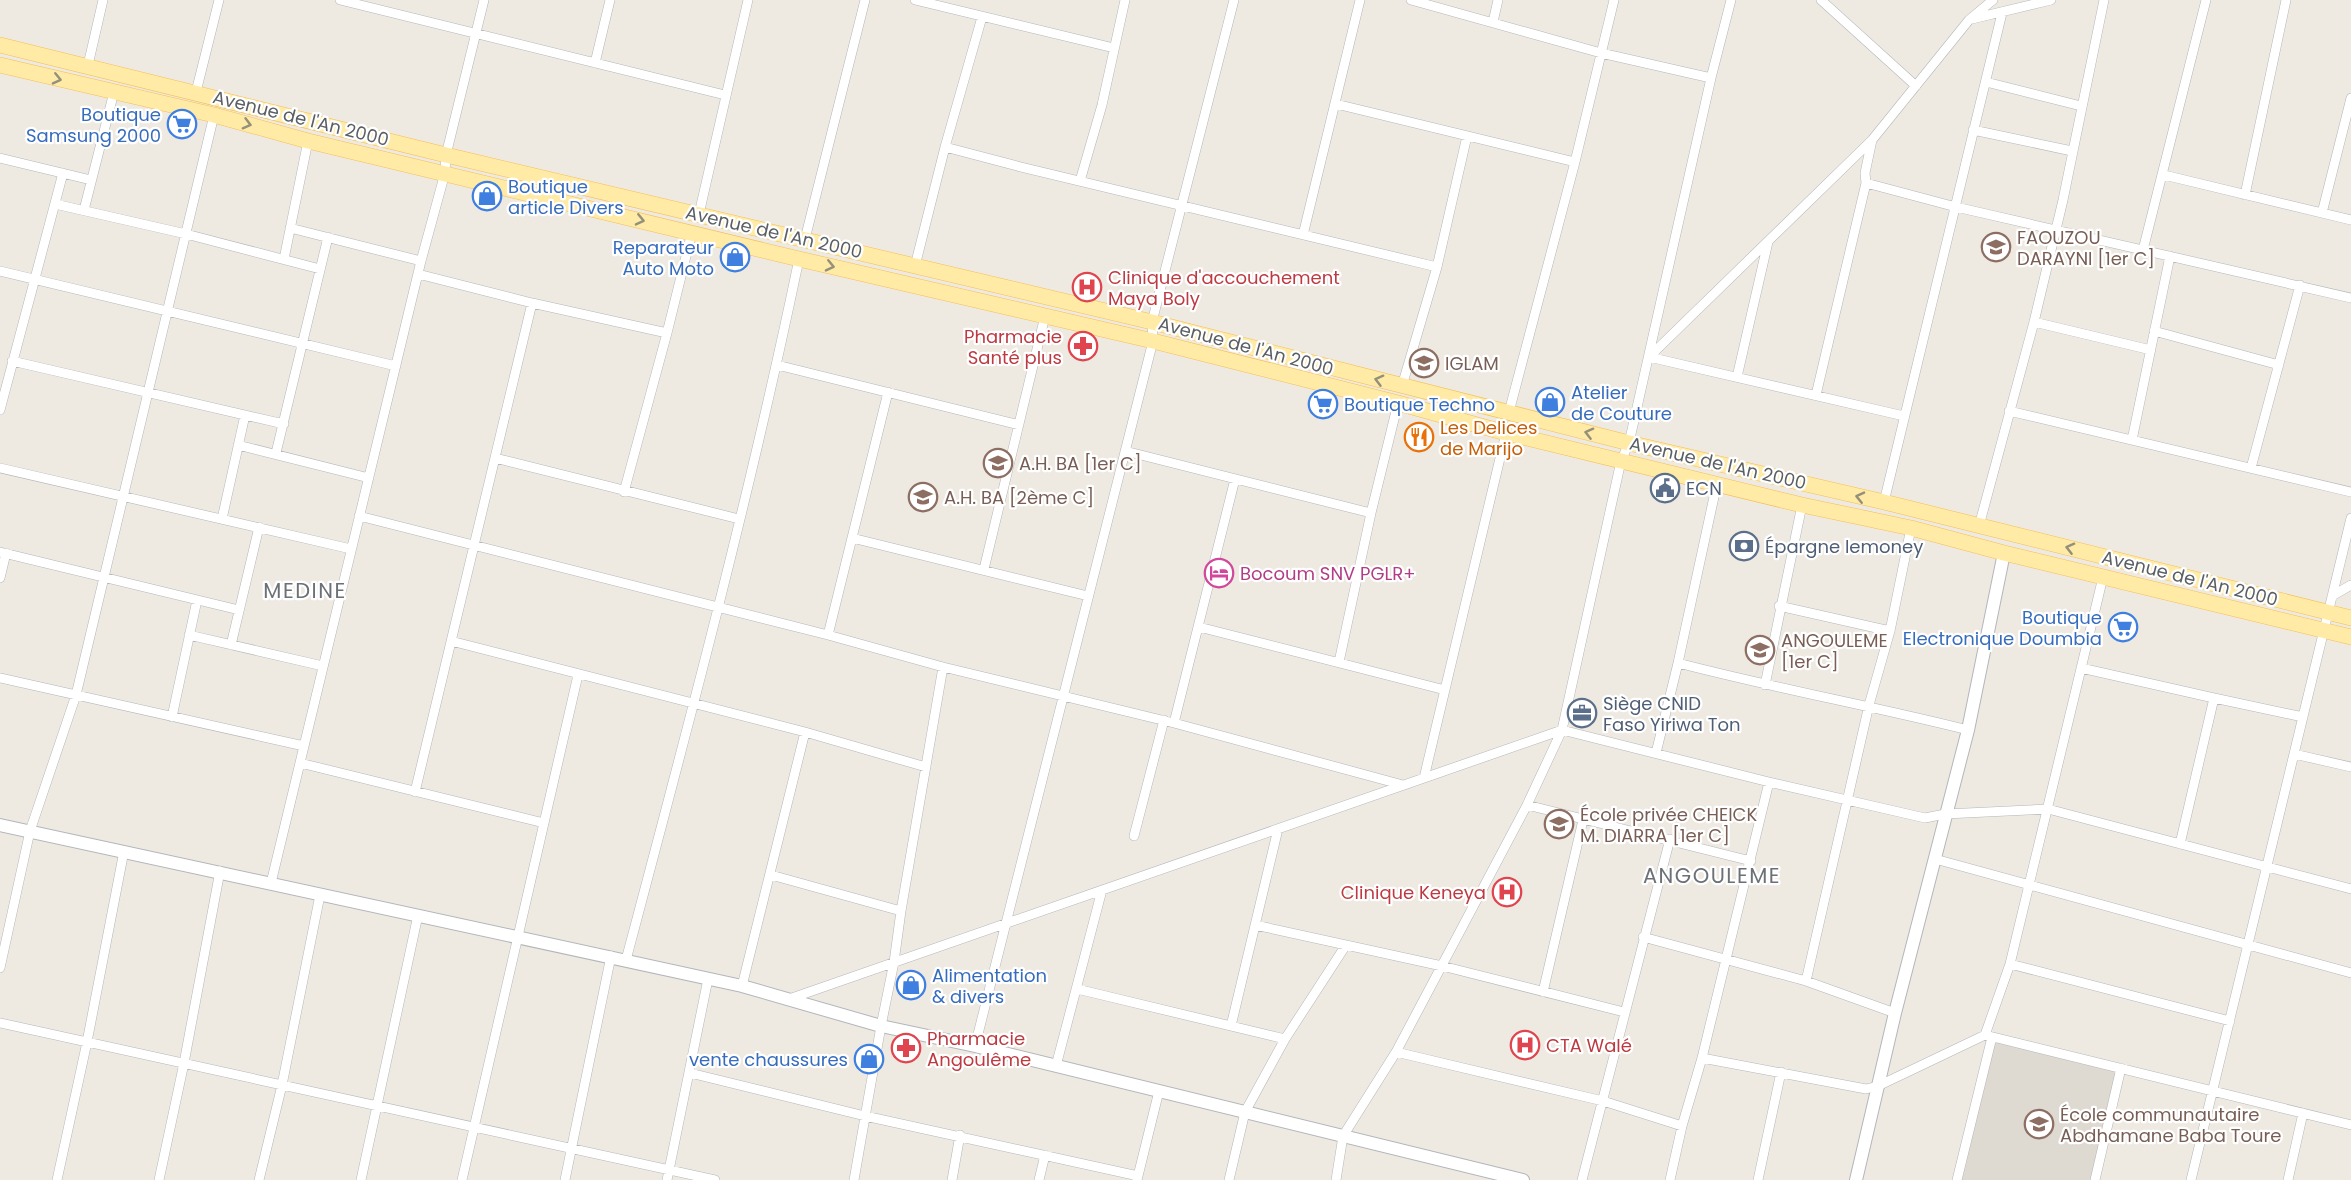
<svg xmlns="http://www.w3.org/2000/svg" width="2351" height="1180" font-family="Poppins,sans-serif">
<style>
.education{fill:#ded9d1}
.lines{fill:none;stroke-linecap:round;stroke-linejoin:round}
.minor-casing{stroke:#b3b6ba;stroke-width:10}
.tertiary-casing{stroke:#b3b6ba;stroke-width:14}
.primary-casing{stroke:#f6be53;stroke-width:16}
.minor{stroke:#fff;stroke-width:9}
.tertiary{stroke:#fff;stroke-width:12}
.primary{stroke:#ffeba6;stroke-width:15}
.oneway{stroke:#94907b}
.labels{text-anchor:middle;dominant-baseline:central;stroke-width:4.5;stroke-linejoin:round;paint-order:stroke}
.shop-label{font-size:18px;fill:#366cbe;stroke:#fff;text-anchor:end}
.street-label{font-size:18px;fill:#5a5f64;stroke:#fff}
.education-label{font-size:18px;fill:#785e54;stroke:#fff;text-anchor:start}
.health-label{font-size:18px;fill:#be3a42;stroke:#fff;text-anchor:start}
.food-label{font-size:18px;fill:#c56008;stroke:#fff;text-anchor:start}
.service-label{font-size:18px;fill:#4e5e75;stroke:#fff;text-anchor:start}
.hotel-label{font-size:18px;fill:#b23c85;stroke:#fff;text-anchor:start}
.quarter-label{font-size:21px;letter-spacing:1.5px;fill:#6b7176;stroke:#fff}
</style>
<rect width="100%" height="100%" fill="#eeeae2"/>
<path class="education" d="M1992,1037L2121,1068L2095,1180H1957Z"/>
<g class="lines">
<g class="minor-casing">
<path id="minor" d="M340,0L725,95
M915,0L1114,48
M1411,0L1601,53L1711,78
M1821,0L1916,86
M1972,19L2051,0
M1493,22L1498,0
M595,63L610,0
M88,65L103,0
M1986,82L2081,106
M196,92L219,0
M1336,104L1575,162
M1973,130L2072,151
M945,147L1017,166L1437,267
M0,158L91,180
M2164,175L2351,220
M1080,181L1102,105L1125,0
M1866,183L1956,207L2351,298
M2245,195L2286,0
M55,204L186,234L320,269
M84,210L114,92
M2322,213L2351,98
M699,214L748,0
M290,228L421,261
M1303,235L1360,0
M805,239L865,0
M2143,250L2206,0
M284,259L308,141
M915,266L945,147L982,17
M0,271L396,366
M418,274L532,303L667,333
M2034,322L2151,350
M2154,331L2279,365
M1649,357L1872,140L1969,20L1993,0
M1649,357L1904,416
M12,361L284,424
M777,365L1019,425
M1737,377L1768,242
M1402,386L1437,267L1467,136
M1816,395L1866,183L1865,173L1872,140
M0,410L63,173
M2009,411L2351,492
M1509,412L1575,162L1614,0
M2132,440L2170,256
M238,445L369,478
M1125,451L1371,513
M276,453L328,237
M495,458L739,519
M0,468L351,549
M2251,468L2300,285
M624,492L667,333L692,232
M1884,502L2002,13
M359,516L828,635L943,667L1174,723L1403,785
M222,519L245,415
M1979,526L2034,322L2063,200L2104,0
M852,538L1088,596
M0,552L239,610
M984,569L1045,316
M0,578L6,553
M2332,596L2351,585
M1779,606L1890,631
M1199,627L1445,690
M189,635L323,666
M828,635L888,392
M451,641L805,732L926,767
M231,645L259,527
M1339,662L1371,513L1398,403
M1678,663C1774,688 1872,706 1968,730
M2081,668L2214,698
M0,678L304,746
M1765,685L1802,505
M172,717L197,600
M1174,723L1235,479
M1656,753L1678,663L1717,483
M2294,754L2351,767
M300,763L544,823
M1424,778L1506,433
M415,792L532,303
M1527,805L1751,861
M1134,836L1164,720
M2180,844L2214,698L2303,717
M1935,859L2351,973
M771,875L901,911
M271,883L421,261L445,173L446,155L484,0
M1255,925L1442,966L1624,1012
M1643,937L1806,981L1895,1013
M626,960C688,727 750,495 799,259
M2010,964L2230,1021
M0,968L30,831L76,695L214,115
M1806,981L1869,705L1890,631L1911,528
M742,986L805,732
M1077,989L1285,1039
M1543,992L1583,820
M789,999L1562,730L1769,782L1925,818L1945,814L2048,809L2351,889
M0,1023L715,1180
M1231,1026L1278,829
M1985,1035L2010,964L2103,577
M975,1046L1153,341L1152,322L1234,0
M1396,1052L1603,1101L1682,1126
M1702,1058L1866,1089L1878,1086L1985,1035L2351,1125
M1056,1066L1102,890
M690,1073L865,1116L1138,1176
M57,1180L87,1042L124,851
M159,1180L184,1063L220,871
M259,1180L282,1085L320,895
M361,1180L418,915
M462,1180L578,675
M565,1180L611,956
M667,1180L708,979
M854,1180L881,1026L894,962L901,911L943,667
M952,1180L960,1135
M1039,1180L1045,1155
M1137,1180L1159,1091
M1229,1180L1245,1112L1285,1039L1346,945
M1336,1180L1343,1136L1396,1052L1527,805L1562,730L1621,461L1629,443L1711,78L1731,0
M1582,1180L1670,839
M1670,1180L1682,1126L1702,1058L1769,782
M1758,1180L1781,1072
M1957,1180L1992,1037
M2095,1180L2121,1068
M2191,1180L2351,518
M2288,1180L2303,1113"/>
</g>
<g class="tertiary-casing">
<path id="tertiary" d="M0,825L742,986L881,1026L975,1046L1523,1180
M1856,1180L1895,1013L1968,730L2004,553"/>
</g>
<g class="primary-casing">
<path id="primary" d="M0,45L446,155L1152,322L1629,443L1884,502L2351,618
M0,65L214,115L308,141L799,259L1153,341L1398,403L1506,433L1802,505L1911,528L2004,553L2351,637"/>
</g>
<use href="#minor" class="minor"/>
<use href="#tertiary" class="tertiary"/>
<use href="#primary" class="primary"/>
</g>
<defs><path id="oneway-chevron" d="M-2-3.5L2.5 0L-2 3.5" fill="none" stroke-width="1.6" stroke-linecap="round" stroke-linejoin="round" transform="scale(1.5)"/></defs>
<g class="oneway">
<use href="#oneway-chevron" transform="translate(57 79) rotate(13)"/>
<use href="#oneway-chevron" transform="translate(247 124) rotate(15)"/>
<use href="#oneway-chevron" transform="translate(640 220) rotate(13)"/>
<use href="#oneway-chevron" transform="translate(830 266) rotate(13)"/>
<use href="#oneway-chevron" transform="translate(1379 380) rotate(-165)"/>
<use href="#oneway-chevron" transform="translate(1589 433) rotate(-166)"/>
<use href="#oneway-chevron" transform="translate(1860 497) rotate(-167)"/>
<use href="#oneway-chevron" transform="translate(2070 548) rotate(-166)"/>
</g>
<defs>
<g id="supermarket-ring" transform="scale(1.5)"><circle r="9.5" fill="#fff" stroke="#3f7fe0" stroke-width="1.5"/><path d="M-6-5.5h2.5l.6 2H6L4.5 2H-2.5L-4.4-4H-6ZM-1.5 3.2a1.3 1.3 0 1 0 .1 0ZM3 3.2a1.3 1.3 0 1 0 .1 0Z" fill="#3f7fe0"/></g>
<g id="shop-ring" transform="scale(1.5)"><circle r="9.5" fill="#fff" stroke="#3f7fe0" stroke-width="1.5"/><path d="M-5-2.5h2.3a2.7 3.5 0 0 1 5.4 0H5L5.5 6h-11ZM-1.5-2.5h3a1.5 2.3 0 0 0-3 0Z" fill="#3f7fe0"/></g>
<g id="school-ring" transform="scale(1.5)"><circle r="9.5" fill="#fff" stroke="#8d6e63" stroke-width="1.5"/><path d="M0-5L7-2L0 1L-7-2ZM-4 1L0 2.5L4 1V4Q0 6-4 4Z" fill="#8d6e63"/></g>
<g id="hospital-ring" transform="scale(1.5)"><circle r="9.5" fill="#fff" stroke="#e0444e" stroke-width="1.5"/><path d="M-5-5h3v3.5h4V-5h3V5h-3V1.5h-4V5h-3Z" fill="#e0444e"/></g>
<g id="pharmacy-ring" transform="scale(1.5)"><circle r="9.5" fill="#fff" stroke="#e0444e" stroke-width="1.5"/><path d="M-2-6h4v4h4v4h-4v4h-4v-4h-4v-4h4Z" fill="#e0444e"/></g>
<g id="university-ring" transform="scale(1.5)"><circle r="9.5" fill="#fff" stroke="#8d6e63" stroke-width="1.5"/><path d="M0-5L7-2L0 1L-7-2ZM-4 1L0 2.5L4 1V4Q0 6-4 4Z" fill="#8d6e63"/></g>
<g id="restaurant-ring" transform="scale(1.5)"><circle r="9.5" fill="#fff" stroke="#e8710a" stroke-width="1.5"/><path d="M-5-6h1v4h1v-4h1v4h1v-4h1v5L-1.5 .5V6h-2V.5L-5-1ZM5-6V6H3V1.5H1.5Q1.5-4 5-6Z" fill="#e8710a"/></g>
<g id="civic-ring" transform="scale(1.5)"><circle r="9.5" fill="#fff" stroke="#5c6f8a" stroke-width="1.5"/><path d="M-.6-6.5H3V-4.5H.6V-3L4-1V1h2V6H-6V1h2V-1L-.6-3ZM-1.2 2.5V6h2.4V2.5Z" fill="#5c6f8a"/></g>
<g id="bank-ring" transform="scale(1.5)"><circle r="9.5" fill="#fff" stroke="#5c6f8a" stroke-width="1.5"/><path d="M-6-4H6V4H-6ZM0-2.3a2.3 2.3 0 1 0 0 4.6a2.3 2.3 0 1 0 0-4.6Z" fill="#5c6f8a"/></g>
<g id="hotel-ring" transform="scale(1.5)"><circle r="9.5" fill="#fff" stroke="#d1479c" stroke-width="1.5"/><path d="M-6-4.5h1.5V1H6V5H4.5V3h-9V5H-6ZM-4 0a1.8 1.8 0 1 1 3.6 0ZM.5 0V-2.5h3Q6-2.5 6 0Z" fill="#d1479c"/></g>
<g id="office-ring" transform="scale(1.5)"><circle r="9.5" fill="#fff" stroke="#5c6f8a" stroke-width="1.5"/><path d="M-6-3h4V-5.5h4V-3h4V5H-6ZM-1-4.5V-3h2v-1.5ZM-6 0V1H6V0Z" fill="#5c6f8a"/></g>
</defs>
<g fill-rule="evenodd">
<use href="#supermarket-ring" x="182" y="124"/>
<use href="#shop-ring" x="487" y="196"/>
<use href="#school-ring" x="1996" y="247"/>
<use href="#shop-ring" x="735" y="257"/>
<use href="#hospital-ring" x="1087" y="287"/>
<use href="#pharmacy-ring" x="1083" y="346"/>
<use href="#university-ring" x="1424" y="363"/>
<use href="#shop-ring" x="1550" y="402"/>
<use href="#supermarket-ring" x="1323" y="404"/>
<use href="#restaurant-ring" x="1419" y="437"/>
<use href="#school-ring" x="998" y="463"/>
<use href="#civic-ring" x="1665" y="488"/>
<use href="#school-ring" x="923" y="497"/>
<use href="#bank-ring" x="1744" y="546"/>
<use href="#hotel-ring" x="1219" y="573"/>
<use href="#supermarket-ring" x="2123" y="627"/>
<use href="#school-ring" x="1760" y="650"/>
<use href="#office-ring" x="1582" y="713"/>
<use href="#school-ring" x="1559" y="824"/>
<use href="#hospital-ring" x="1507" y="892"/>
<use href="#shop-ring" x="911" y="985"/>
<use href="#hospital-ring" x="1525" y="1045"/>
<use href="#pharmacy-ring" x="906" y="1048"/>
<use href="#shop-ring" x="869" y="1059"/>
<use href="#school-ring" x="2039" y="1124"/>
</g>
<g class="labels">
<g class="shop-label">
<text x="161" y="114">Boutique<tspan x="161" dy="21">Samsung 2000</tspan></text>
<text x="508" y="186" text-anchor="start">Boutique<tspan x="508" dy="21">article Divers</tspan></text>
<text x="714" y="247">Reparateur<tspan x="714" dy="21">Auto Moto</tspan></text>
<text x="1571" y="392" text-anchor="start">Atelier<tspan x="1571" dy="21">de Couture</tspan></text>
<text x="1344" y="404" text-anchor="start">Boutique Techno</text>
<text x="2102" y="617">Boutique<tspan x="2102" dy="21">Electronique Doumbia</tspan></text>
<text x="932" y="975" text-anchor="start">Alimentation<tspan x="932" dy="21">&amp; divers</tspan></text>
<text x="848" y="1059">vente chaussures</text>
</g>
<g class="street-label">
<text transform="translate(301 118) rotate(14)">Avenue de l'An 2000</text>
<text transform="translate(774 232) rotate(13)">Avenue de l'An 2000</text>
<text transform="translate(1246 346) rotate(15)">Avenue de l'An 2000</text>
<text transform="translate(1718 463) rotate(13)">Avenue de l'An 2000</text>
<text transform="translate(2190 578) rotate(14)">Avenue de l'An 2000</text>
</g>
<g class="education-label">
<text x="2017" y="237">FAOUZOU<tspan x="2017" dy="21">DARAYNI [1er C]</tspan></text>
<text x="1445" y="363">IGLAM</text>
<text x="1019" y="463">A.H. BA [1er C]</text>
<text x="944" y="497">A.H. BA [2ème C]</text>
<text x="1781" y="640">ANGOULEME<tspan x="1781" dy="21">[1er C]</tspan></text>
<text x="1580" y="814">École privée CHEICK<tspan x="1580" dy="21">M. DIARRA [1er C]</tspan></text>
<text x="2060" y="1114">École communautaire<tspan x="2060" dy="21">Abdhamane Baba Toure</tspan></text>
</g>
<g class="health-label">
<text x="1108" y="277">Clinique d'accouchement<tspan x="1108" dy="21">Maya Boly</tspan></text>
<text x="1062" y="336" text-anchor="end">Pharmacie<tspan x="1062" dy="21">Santé plus</tspan></text>
<text x="1486" y="892" text-anchor="end">Clinique Keneya</text>
<text x="927" y="1038">Pharmacie<tspan x="927" dy="21">Angoulême</tspan></text>
<text x="1546" y="1045">CTA Walé</text>
</g>
<g class="food-label">
<text x="1440" y="427">Les Delices<tspan x="1440" dy="21">de Marijo</tspan></text>
</g>
<g class="service-label">
<text x="1686" y="488">ECN</text>
<text x="1765" y="546">Épargne lemoney</text>
<text x="1603" y="703">Siège CNID<tspan x="1603" dy="21">Faso Yiriwa Ton</tspan></text>
</g>
<g class="hotel-label">
<text x="1240" y="573">Bocoum SNV PGLR+</text>
</g>
<g class="quarter-label">
<text x="305" y="590">MEDINE</text>
<text x="1712" y="875">ANGOULEME</text>
</g>
</g>
</svg>
